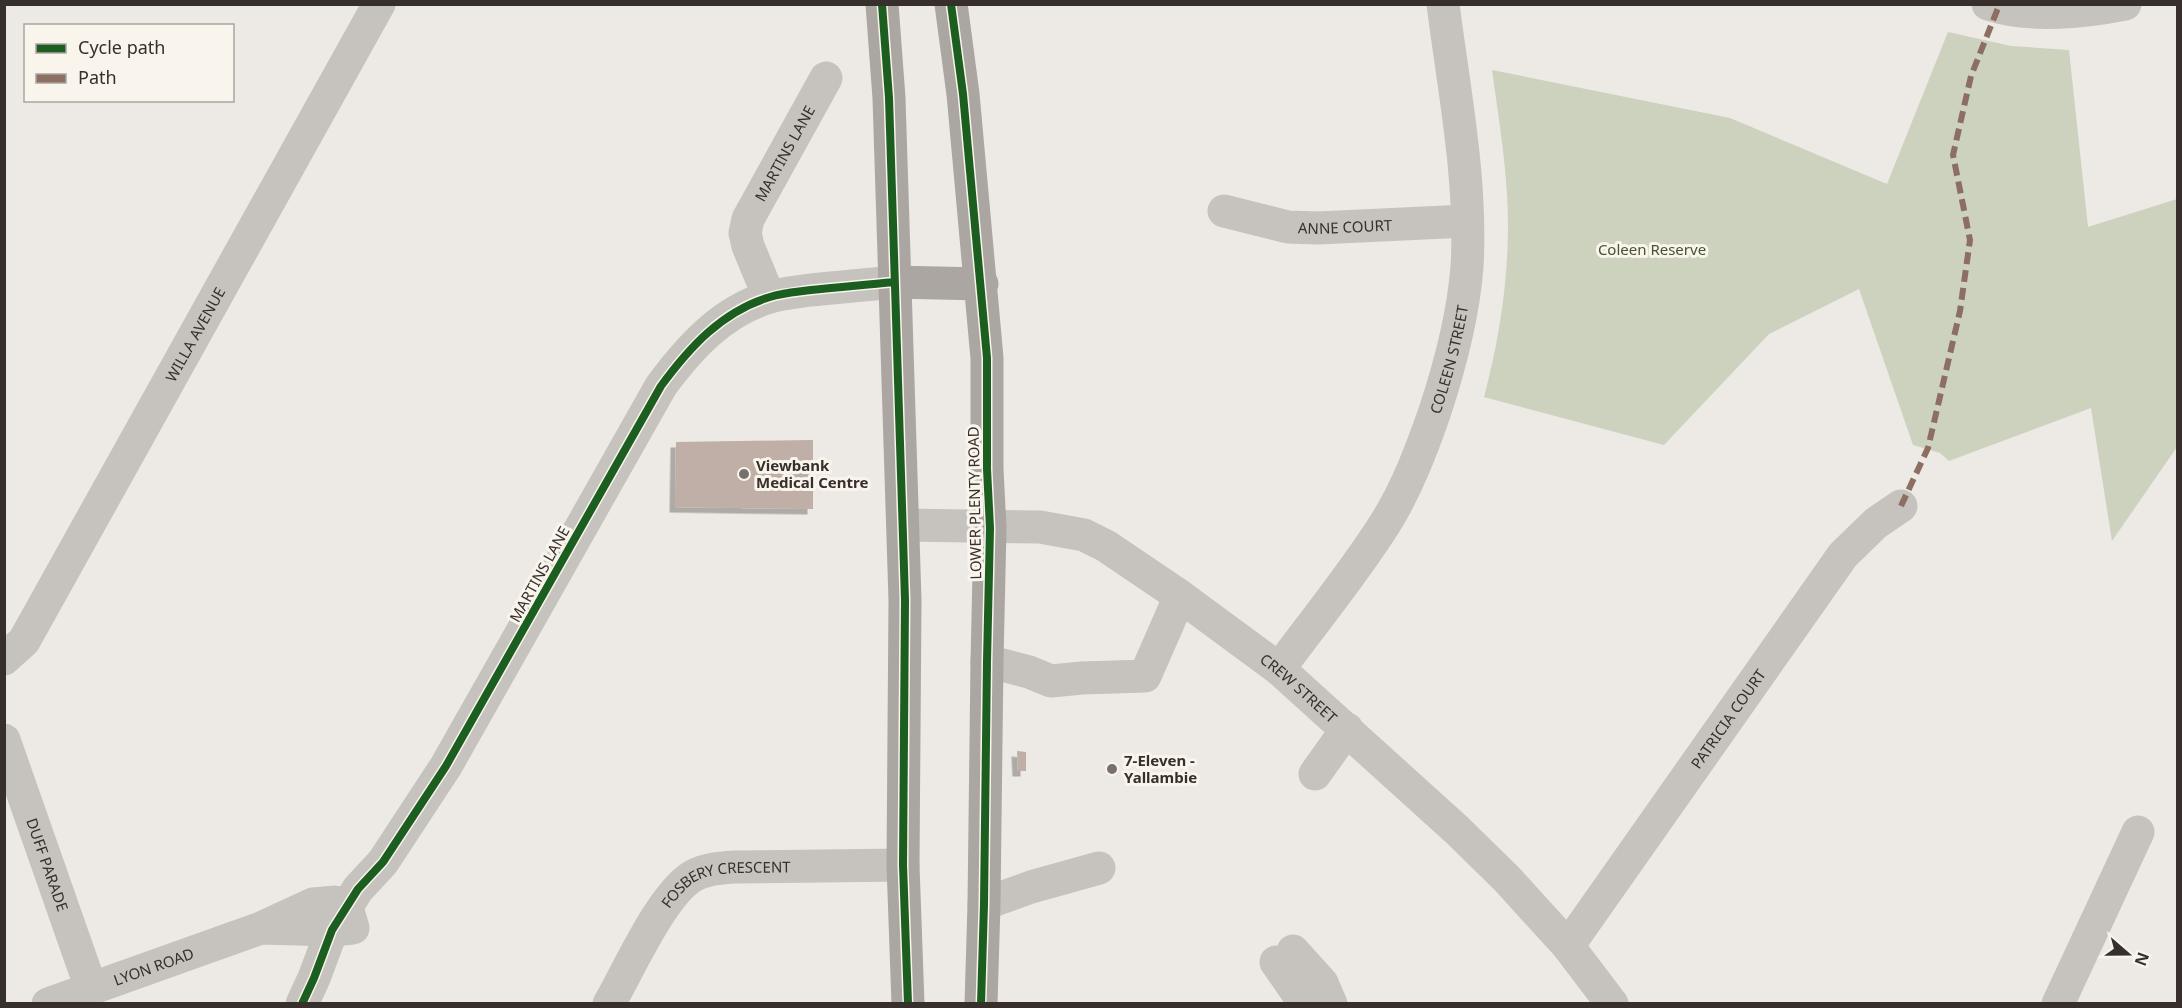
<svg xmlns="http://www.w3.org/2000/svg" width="2182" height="1008" font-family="'Noto Sans',sans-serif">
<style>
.green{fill:#cdd2bf}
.building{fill:#bfafa7;filter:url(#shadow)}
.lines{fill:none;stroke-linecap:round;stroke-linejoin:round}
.minor{stroke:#c6c2bd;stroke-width:33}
.major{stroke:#aba6a2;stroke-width:33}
.quiet{stroke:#8d6e63;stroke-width:6;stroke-dasharray:12 6;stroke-linecap:butt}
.cycleway-casing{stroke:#f9f4ec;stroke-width:11}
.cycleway{stroke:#1b5e20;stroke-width:8}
.poi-dot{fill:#77706c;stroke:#f9f4ec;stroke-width:2}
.labels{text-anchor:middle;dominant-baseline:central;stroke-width:6;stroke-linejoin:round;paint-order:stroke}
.street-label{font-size:15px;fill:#372f2b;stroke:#f9f4ec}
.park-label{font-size:15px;fill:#445331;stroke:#f9f4ec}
.poi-label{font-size:15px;font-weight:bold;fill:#372f2b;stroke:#f9f4ec;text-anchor:start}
</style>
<defs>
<filter id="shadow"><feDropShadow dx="-5.5" dy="5.5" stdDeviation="0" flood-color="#0004"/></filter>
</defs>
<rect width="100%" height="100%" fill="#ede9e4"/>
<path class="green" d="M1948,32L2011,46L2069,50L2088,227L2177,199V447L2112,541L2091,408L1949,461L1940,453L1913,445L1859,289L1769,334L1664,445L1484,397C1499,340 1508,284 1508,225C1508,173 1499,121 1492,70L1730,118L1887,184Z"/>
<path class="building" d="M813,440V509L675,507L676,442Z
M1017,751L1026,752V771H1018Z"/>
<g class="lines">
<g class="minor">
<path d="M1988,4C2028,18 2085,12 2125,4"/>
<path id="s1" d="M1224,211L1288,227L1318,228L1467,221"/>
<path id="s2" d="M769,297L748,246L745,233L748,219L826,78"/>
<path id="s3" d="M903,525L1040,527L1084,535L1106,546L1180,596L1279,669L1457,830L1507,879L1568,946L1612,1004"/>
<path id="s4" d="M4,659L24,641L379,4"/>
<path d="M987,661L1029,672L1051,681L1082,678L1145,676L1180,596"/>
<path id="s5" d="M1279,669C1315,620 1354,573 1386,522C1407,488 1421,451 1434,414C1450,366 1463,318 1467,267C1472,179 1454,91 1443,4"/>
<path id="s6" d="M4,740L91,988"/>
<path d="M1315,774L1347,729"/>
<path d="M984,904L1031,887L1099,868"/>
<path id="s7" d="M1568,946L1843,555L1876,523L1901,506"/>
<path d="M1293,951L1322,983L1331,1004"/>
<path d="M1276,962L1305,1004"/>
<path id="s8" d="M48,1004L261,928L313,904L335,902L348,911L353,928L332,930L261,928"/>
<path d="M302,1004L314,978L332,930L358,889L383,862L446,766L661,386C689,348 722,311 770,297C783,293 797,292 811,290C839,287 866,285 894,282"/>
<path id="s9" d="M609,1004C628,971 662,894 693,876C706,869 719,868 734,867L903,865"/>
<path d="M2058,1004L2138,832"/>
</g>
<path class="major" d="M882,4L889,98L905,600L903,865L908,1004
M951,4L963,94L987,358V469L990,528L987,661L984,904L981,1004
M894,282L982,284"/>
<path class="quiet" d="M1901,506L1928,448L1960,311L1970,240L1953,155L1971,76L1998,8"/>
<g class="cycleway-casing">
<path id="cycleway" d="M882,4L889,98L905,600L903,865L908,1004
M951,4L963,94L987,358V469L990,528L987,661L984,904L981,1004
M302,1004L314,978L332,930L358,889L383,862L446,766L661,386C689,348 722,311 770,297C783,293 797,292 811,290C839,287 866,285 894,282"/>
</g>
<use href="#cycleway" class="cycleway"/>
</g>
<g class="poi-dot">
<circle cx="744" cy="474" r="6"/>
<circle cx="1112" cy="769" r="6"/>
</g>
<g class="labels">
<g class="street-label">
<text stroke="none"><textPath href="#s2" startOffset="158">MARTINS LANE</textPath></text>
<text stroke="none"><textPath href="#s1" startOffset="123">ANNE COURT</textPath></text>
<text stroke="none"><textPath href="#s4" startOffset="378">WILLA AVENUE</textPath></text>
<text stroke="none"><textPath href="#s5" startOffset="357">COLEEN STREET</textPath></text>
<text transform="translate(974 503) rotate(-91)">LOWER PLENTY ROAD</text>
<text transform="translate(539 574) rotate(-61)">MARTINS LANE</text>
<text stroke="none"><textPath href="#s3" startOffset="446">CREW STREET</textPath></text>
<text stroke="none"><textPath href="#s7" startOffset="278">PATRICIA COURT</textPath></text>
<text stroke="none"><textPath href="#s6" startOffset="132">DUFF PARADE</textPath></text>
<text stroke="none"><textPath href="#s9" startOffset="183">FOSBERY CRESCENT</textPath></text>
<text stroke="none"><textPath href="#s8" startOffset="112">LYON ROAD</textPath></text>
</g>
<g class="park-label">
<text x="1652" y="249">Coleen Reserve</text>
</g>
<g class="poi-label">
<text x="756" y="465">Viewbank<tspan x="756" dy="17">Medical Centre</tspan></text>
<text x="1124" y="760">7-Eleven -<tspan x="1124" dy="17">Yallambie</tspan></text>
</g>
</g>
<rect width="2182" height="1008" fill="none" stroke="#372f2b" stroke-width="12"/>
<rect x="24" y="24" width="210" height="78" fill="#f9f4ec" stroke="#aba59f" stroke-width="1.5"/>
<rect x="36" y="44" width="30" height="9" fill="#1b5e20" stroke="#aba59f" stroke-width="1.5"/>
<text x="78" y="54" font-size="18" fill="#372f2b">Cycle path</text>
<rect x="36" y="74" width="30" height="9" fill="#8d6e63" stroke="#aba59f" stroke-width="1.5"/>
<text x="78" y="84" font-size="18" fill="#372f2b">Path</text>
<g transform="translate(2128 954) rotate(110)" stroke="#f9f4ec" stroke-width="4.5" paint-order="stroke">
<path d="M0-4.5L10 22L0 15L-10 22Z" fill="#372f2b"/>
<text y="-9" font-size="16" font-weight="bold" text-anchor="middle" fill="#372f2b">N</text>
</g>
</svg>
